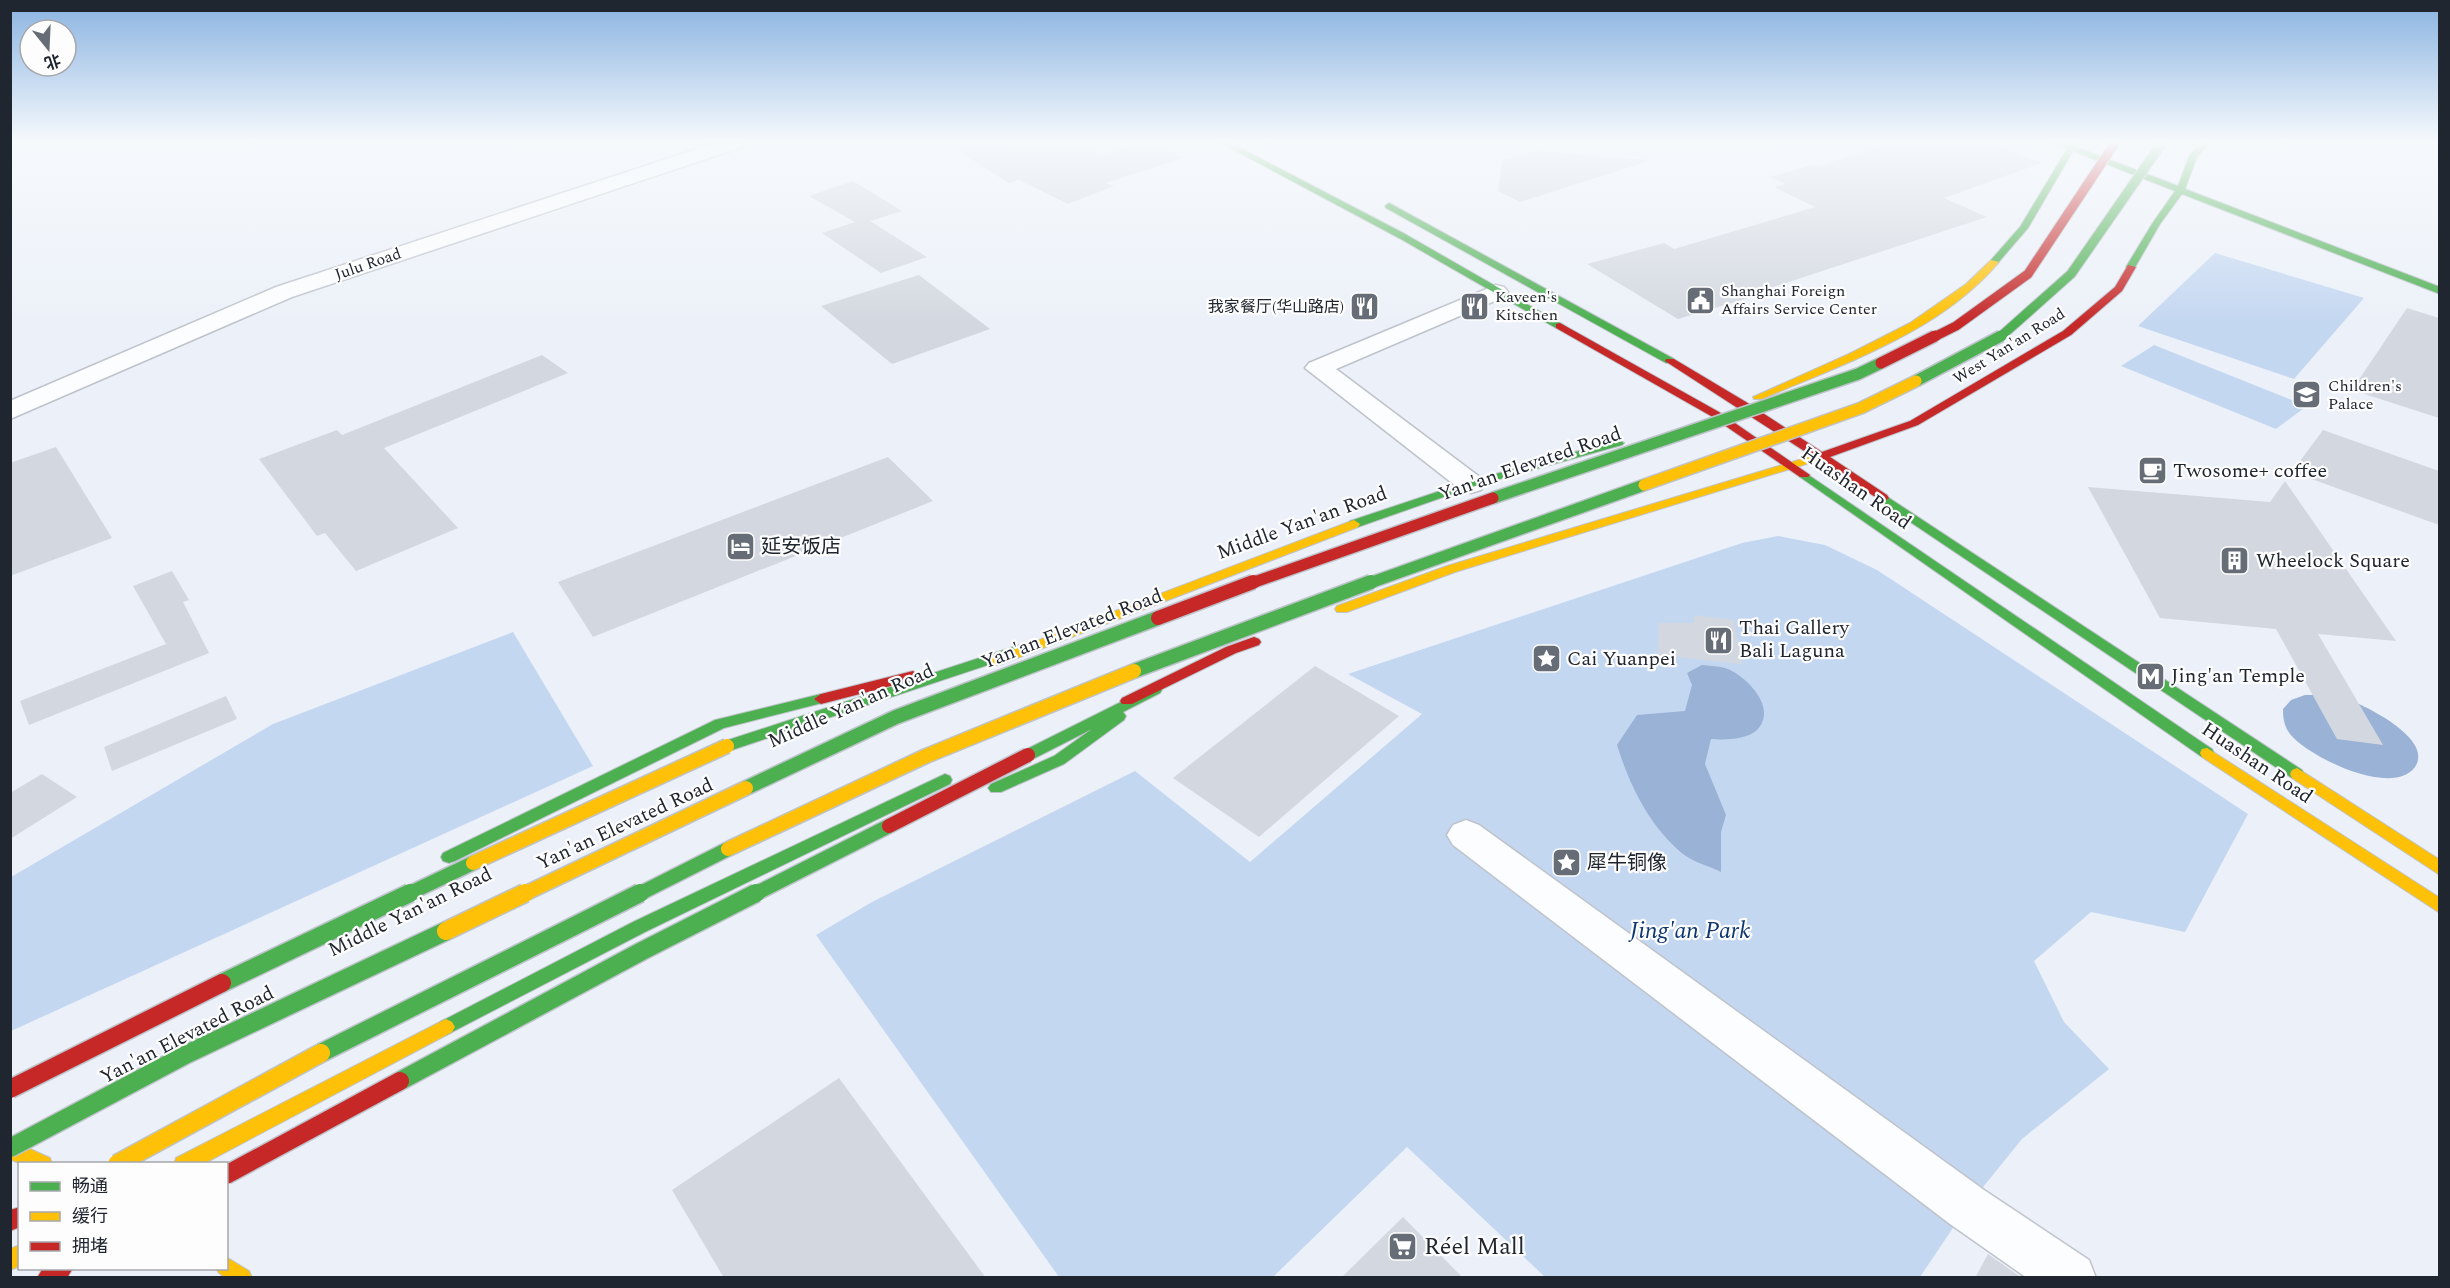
<svg xmlns="http://www.w3.org/2000/svg" width="2450" height="1288" viewBox="0 0 2450 1288" font-family="Spectral,'Noto Sans SC',serif">
  <style>
    .green { fill: #c4d7f1 }
    .water { fill: #9ab2d6 }
    .building { fill: #d3d8e0 }
    .lines { fill: none; stroke-linecap: round; stroke-linejoin: round }
    .street-casing { stroke: #bec3cb; stroke-width: 3 }
    .fast-casing { stroke: #bec3cb; stroke-width: 2 }
    .slow-casing { stroke: #bec3cb; stroke-width: 2 }
    .jam-casing { stroke: #bec3cb; stroke-width: 2 }
    .street { fill: #fcfdfe; fill-rule: evenodd }
    .fast { fill: #4caf50; fill-rule: evenodd }
    .slow { fill: #ffc107; fill-rule: evenodd }
    .jam { fill: #c62828; fill-rule: evenodd }
    .fast-bridge-far3-casing { stroke: #bec3cb; stroke-width: 11; stroke-linecap: butt }
    .fast-bridge-far2-casing { stroke: #bec3cb; stroke-width: 14; stroke-linecap: butt }
    .fast-bridge-far1-casing { stroke: #bec3cb; stroke-width: 17; stroke-linecap: butt }
    .fast-bridge-casing { stroke: #bec3cb; stroke-width: 21; stroke-linecap: butt }
    .slow-bridge-far2-casing { stroke: #bec3cb; stroke-width: 14; stroke-linecap: butt }
    .slow-bridge-far1-casing { stroke: #bec3cb; stroke-width: 17; stroke-linecap: butt }
    .slow-bridge-casing { stroke: #bec3cb; stroke-width: 21; stroke-linecap: butt }
    .jam-bridge-far3-casing { stroke: #bec3cb; stroke-width: 11; stroke-linecap: butt }
    .jam-bridge-far2-casing { stroke: #bec3cb; stroke-width: 14; stroke-linecap: butt }
    .jam-bridge-far1-casing { stroke: #bec3cb; stroke-width: 17; stroke-linecap: butt }
    .jam-bridge-casing { stroke: #bec3cb; stroke-width: 21; stroke-linecap: butt }
    .fast-bridge-far3 { stroke: #4caf50; stroke-width: 9 }
    .fast-bridge-far2 { stroke: #4caf50; stroke-width: 11 }
    .fast-bridge-far1 { stroke: #4caf50; stroke-width: 14 }
    .fast-bridge { stroke: #4caf50; stroke-width: 18 }
    .slow-bridge-far2 { stroke: #ffc107; stroke-width: 11 }
    .slow-bridge-far1 { stroke: #ffc107; stroke-width: 14 }
    .slow-bridge { stroke: #ffc107; stroke-width: 18 }
    .jam-bridge-far3 { stroke: #c62828; stroke-width: 9 }
    .jam-bridge-far2 { stroke: #c62828; stroke-width: 11 }
    .jam-bridge-far1 { stroke: #c62828; stroke-width: 14 }
    .jam-bridge { stroke: #c62828; stroke-width: 18 }
    .labels { text-anchor: middle; dominant-baseline: central; stroke-width: 4.5; stroke-linejoin: round; paint-order: stroke }
    .far-street-label { font-size: 16px; fill: #20262f; stroke: #fdfdfd }
    .far-poi-label { font-size: 16px; fill: #20262f; stroke: #fdfdfd; text-anchor: start }
    .street-label { font-size: 20px; fill: #20262f; stroke: #fdfdfd }
    .poi-label { font-size: 20px; fill: #20262f; stroke: #fdfdfd; text-anchor: start }
    .near-park-label { font-size: 24px; font-style: italic; fill: #0e3771; stroke: #fdfdfd }
    .near-poi-label { font-size: 24px; fill: #20262f; stroke: #fdfdfd; text-anchor: start }
  </style>
  <rect width="100%" height="100%" fill="#ecf1f9"/>
  <!-- green -->
  <g class="green">
    <polygon points="2215,253 2364,298 2294,379 2138,326"/>
    <polygon points="2154,345 2307,406 2276,429 2121,366"/>
    <polygon points="1778,536 1825,545 1877,570 2248,814 2185,932 2091,912 2034,961 2064,1022 2109,1069 2022,1139 1967,1207 1920,1277 1545,1277 1407,1147 1273,1277 1059,1277 816,935 872,902 1135,771 1250,862 1422,714 1348,674 1742,543"/>
    <polygon points="513,632 593,766 11,1031 11,877 273,724"/>
  </g>
  <!-- water -->
  <g class="water">
    <path d="M1702,665C1711,666 1723,666 1730,670C1750,680 1777,709 1757,730C1746,740 1724,740 1711,739L1705,764L1726,815L1721,832V872C1709,866 1693,862 1683,854C1649,826 1630,786 1617,745L1637,715L1685,711L1692,685L1687,673Z"/>
    <path d="M2305,695C2319,695 2333,695 2346,699C2365,705 2434,739 2415,767C2393,798 2308,757 2290,734C2284,726 2283,718 2283,709L2291,700Z"/>
  </g>
  <!-- building -->
  <g class="building">
    <polygon points="946,143 1095,143 1097,156 1142,143 1155,143 1184,158 1105,183 1114,186 1068,204 1019,180 1009,183"/>
    <polygon points="1892,143 1990,143 2042,163 1944,198 1987,217 1752,294 1755,296 1678,319 1587,264 1664,243 1674,249 1815,207 1774,187 1786,184 1770,177 1814,164 1819,166"/>
    <polygon points="1537,151 1649,160 1649,161 1520,202 1498,191 1502,160"/>
    <polygon points="853,181 902,211 870,221 927,257 881,273 822,233 855,222 809,196"/>
    <polygon points="919,275 990,329 892,364 821,306"/>
    <polygon points="2407,308 2439,318 2439,418 2352,390"/>
    <polygon points="542,355 568,373 384,448 458,528 356,571 325,533 317,536 259,459 337,430 342,435"/>
    <polygon points="2323,430 2439,471 2439,525 2292,472"/>
    <polygon points="56,447 112,538 10,576 10,463"/>
    <polygon points="888,457 933,501 593,637 558,582"/>
    <polygon points="2285,481 2396,641 2318,634 2383,745 2337,739 2276,629 2160,618 2088,487 2270,502"/>
    <polygon points="172,571 189,600 183,602 209,653 29,725 20,701 166,644 133,586"/>
    <polygon points="1694,615 1734,620 1742,664 1658,655 1659,623 1694,623"/>
    <polygon points="1315,666 1399,716 1259,837 1173,778"/>
    <polygon points="226,696 237,719 112,771 104,747"/>
    <polygon points="42,774 77,797 10,839 10,793"/>
    <polygon points="839,1078 986,1278 724,1278 672,1190"/>
    <polygon points="1403,1217 1463,1278 1341,1278"/>
    <polygon points="1988,1254 2022,1278 1975,1278"/>
  </g>
  <g class="lines">
    <defs>
      <g id="street">
        <polygon points="715,143 745,143 742,147 292,297 10,419 10,401 276,287"/>
        <polygon points="1496,285 1504,287 1508,292 1504,297 1336,369 1481,478 1485,484 1481,490 1471,493 1461,490 1305,368 1309,363"/>
        <polygon points="1466,820 1479,825 1984,1190 2089,1260 2096,1278 2027,1278 1950,1224 1453,845 1447,835 1453,825"/>
      </g>
      <g id="fast">
        <polygon points="1221,143 1231,143 1405,234 1565,326 1564,328 1556,328 1399,238"/>
        <polygon points="2055,143 2081,143 2077,147 2178,186 2189,156 2201,143 2209,143 2197,157 2185,189 2440,287 2440,294 2182,194 2160,224 2134,269 2128,269 2126,267 2152,224 2175,191 2073,151 2028,228 1997,264 1991,264 1991,260 2020,227 2067,149"/>
        <polygon points="1389,203 1674,359 1675,361 1674,363 1666,363 1386,208 1385,206"/>
        <polygon points="1618,440 1624,443 1622,445 1475,486 1358,527 1350,527 1348,524 1350,521 1467,482"/>
        <polygon points="1804,472 2212,749 2214,753 2212,757 2202,757 1800,477 1798,475 1800,473"/>
        <polygon points="1883,494 2302,770 2304,774 2302,778 2292,778 1879,501 1877,498"/>
        <polygon points="1022,644 1027,646 1029,649 1027,652 732,750 722,750 720,746 722,742"/>
        <polygon points="1155,685 1160,687 1162,690 1160,693 1123,712 1126,716 1124,720 1064,764 1001,792 991,792 988,788 991,784 1054,756 1092,729 1033,759 1023,759 1021,755 1023,751"/>
        <polygon points="821,694 826,696 828,699 826,702 724,728 455,861 449,863 443,861 441,857 443,853 715,720"/>
        <polygon points="945,774 950,776 952,780 950,784 645,932 452,1032 446,1035 440,1032 437,1027 440,1022 633,922"/>
      </g>
      <g id="slow">
        <path d="M1991,260L1999,262C1940,332 1843,364 1762,399H1754L1753,397L1849,354L1910,323L1966,284Z"/>
        <polygon points="1825,452 1831,455 1829,457 1455,572 1347,612 1337,612 1335,609 1337,606 1447,566"/>
        <polygon points="1354,520 1360,524 1358,527 999,665 989,665 987,662 989,659"/>
        <polygon points="2207,748 2440,898 2440,913 2202,757 2200,753 2202,749"/>
        <polygon points="2297,768 2440,860 2440,875 2292,778 2290,774 2292,770"/>
        <polygon points="446,1019 452,1022 455,1027 452,1032 203,1164 174,1164 176,1158"/>
        <polygon points="10,1140 50,1158 52,1164 21,1164 10,1159"/>
        <polygon points="20,1245 20,1266 10,1270 10,1249"/>
        <path d="M226,1257L249,1271L252,1278C239,1278 222,1282 216,1268H226Z"/>
      </g>
      <g id="jam">
        <polygon points="2128,265 2136,267 2122,291 2071,335 1918,425 1830,457 1887,495 1889,498 1883,502 1665,361 1666,359 1674,359 1746,402 1822,452 1910,421 2063,331 2115,287"/>
        <polygon points="1560,323 1719,412 1810,475 1808,477 1800,477 1711,416 1556,328 1556,324"/>
        <polygon points="1254,637 1259,639 1261,642 1259,645 1236,653 1132,704 1122,704 1120,701 1122,698 1226,647"/>
        <polygon points="913,671 920,676 918,679 821,704 814,699 821,694"/>
        <polygon points="20,1207 20,1227 10,1231 10,1210"/>
        <polygon points="43,1268 73,1268 67,1278 37,1278"/>
      </g>
    </defs>
    <!-- street casing -->
    <use href="#street" class="street-casing"/>
    <!-- fast casing -->
    <use href="#fast" class="fast-casing"/>
    <!-- slow casing -->
    <use href="#slow" class="slow-casing"/>
    <!-- jam casing -->
    <use href="#jam" class="jam-casing"/>
    <!-- street -->
    <use href="#street" class="street"/>
    <!-- fast -->
    <use href="#fast" class="fast"/>
    <!-- slow -->
    <use href="#slow" class="slow"/>
    <!-- jam -->
    <use href="#jam" class="jam"/>
    <defs>
      <polyline id="fast-bridge-far3" points="1999,338 2071,274 2162,143"/>
      <g id="fast-bridge-far2">
        <polyline points="1916,381 2001,336"/>
        <polyline points="1493,498 1858,374 1881,363"/>
        <polyline points="1367,584 1644,485"/>
      </g>
      <g id="fast-bridge-far1">
        <polyline points="1134,671 1371,582"/>
        <polyline points="746,788 896,717 1158,618"/>
        <polyline points="406,895 473,863"/>
        <polyline points="637,895 728,849"/>
        <polyline points="753,895 889,826"/>
      </g>
      <g id="fast-bridge">
        <polyline points="222,983 410,893"/>
        <polyline points="321,1053 640,893"/>
        <polyline points="400,1081 642,951 756,893"/>
        <polyline points="10,1148 187,1054 446,931"/>
      </g>
      <polyline id="slow-bridge-far2" points="1644,485 1861,408 1916,381"/>
      <g id="slow-bridge-far1">
        <polyline points="728,849 926,756 1134,671"/>
        <polyline points="473,863 727,746"/>
        <polyline points="522,895 746,788"/>
      </g>
      <g id="slow-bridge">
        <polyline points="446,931 525,893"/>
        <polyline points="117,1164 321,1053"/>
      </g>
      <polyline id="jam-bridge-far3" points="1932,338 1956,326 2028,274 2115,143"/>
      <g id="jam-bridge-far2">
        <polyline points="1881,363 1935,336"/>
        <polyline points="1249,584 1493,498"/>
      </g>
      <g id="jam-bridge-far1">
        <polyline points="1158,618 1253,582"/>
        <polyline points="889,826 1028,755"/>
      </g>
      <g id="jam-bridge">
        <polyline points="10,1089 222,983"/>
        <polyline points="226,1175 400,1081"/>
      </g>
    </defs>
    <!-- fast-bridge-far3 casing -->
    <use href="#fast-bridge-far3" class="fast-bridge-far3-casing"/>
    <!-- fast-bridge-far2 casing -->
    <use href="#fast-bridge-far2" class="fast-bridge-far2-casing"/>
    <!-- fast-bridge-far1 casing -->
    <use href="#fast-bridge-far1" class="fast-bridge-far1-casing"/>
    <!-- fast-bridge casing -->
    <use href="#fast-bridge" class="fast-bridge-casing"/>
    <!-- slow-bridge-far2 casing -->
    <use href="#slow-bridge-far2" class="slow-bridge-far2-casing"/>
    <!-- slow-bridge-far1 casing -->
    <use href="#slow-bridge-far1" class="slow-bridge-far1-casing"/>
    <!-- slow-bridge casing -->
    <use href="#slow-bridge" class="slow-bridge-casing"/>
    <!-- jam-bridge-far3 casing -->
    <use href="#jam-bridge-far3" class="jam-bridge-far3-casing"/>
    <!-- jam-bridge-far2 casing -->
    <use href="#jam-bridge-far2" class="jam-bridge-far2-casing"/>
    <!-- jam-bridge-far1 casing -->
    <use href="#jam-bridge-far1" class="jam-bridge-far1-casing"/>
    <!-- jam-bridge casing -->
    <use href="#jam-bridge" class="jam-bridge-casing"/>
    <!-- fast-bridge-far3 -->
    <use href="#fast-bridge-far3" class="fast-bridge-far3"/>
    <!-- fast-bridge-far2 -->
    <use href="#fast-bridge-far2" class="fast-bridge-far2"/>
    <!-- fast-bridge-far1 -->
    <use href="#fast-bridge-far1" class="fast-bridge-far1"/>
    <!-- fast-bridge -->
    <use href="#fast-bridge" class="fast-bridge"/>
    <!-- slow-bridge-far2 -->
    <use href="#slow-bridge-far2" class="slow-bridge-far2"/>
    <!-- slow-bridge-far1 -->
    <use href="#slow-bridge-far1" class="slow-bridge-far1"/>
    <!-- slow-bridge -->
    <use href="#slow-bridge" class="slow-bridge"/>
    <!-- jam-bridge-far3 -->
    <use href="#jam-bridge-far3" class="jam-bridge-far3"/>
    <!-- jam-bridge-far2 -->
    <use href="#jam-bridge-far2" class="jam-bridge-far2"/>
    <!-- jam-bridge-far1 -->
    <use href="#jam-bridge-far1" class="jam-bridge-far1"/>
    <!-- jam-bridge -->
    <use href="#jam-bridge" class="jam-bridge"/>
  </g>
  <!-- sky -->
  <linearGradient id="sky" x2="0" y2="1"><stop stop-color="#89b3e1"/><stop offset="0.44" stop-color="#f6f9fc"/><stop offset="1" stop-color="#f6f9fc" stop-opacity="0"/></linearGradient>
  <rect width="2450" height="323" fill="url(#sky)"/>
  <!-- icons -->
  <defs>
    <symbol id="civic-square" viewBox="-11 -11 22 22"><rect x="-9" y="-9" width="18" height="18" rx="4" fill="#676d76" stroke="#fdfdfd"/><path d="M-.6-6.5H3V-4.5H.6V-3L4-1V1h2V6H-6V1h2V-1L-.6-3ZM-1.2 2.5V6h2.4V2.5Z" fill="#fff"/></symbol>
    <symbol id="restaurant-square" viewBox="-11 -11 22 22"><rect x="-9" y="-9" width="18" height="18" rx="4" fill="#676d76" stroke="#fdfdfd"/><path d="M-5-6h1v4h1v-4h1v4h1v-4h1v5L-1.5 .5V6h-2V.5L-5-1ZM5-6V6H3V1.5H1.5Q1.5-4 5-6Z" fill="#fff"/></symbol>
    <symbol id="school-square" viewBox="-11 -11 22 22"><rect x="-9" y="-9" width="18" height="18" rx="4" fill="#676d76" stroke="#fdfdfd"/><path d="M0-5L7-2L0 1L-7-2ZM-4 1L0 2.5L4 1V4Q0 6-4 4Z" fill="#fff"/></symbol>
    <symbol id="cafe-square" viewBox="-11 -11 22 22"><rect x="-9" y="-9" width="18" height="18" rx="4" fill="#676d76" stroke="#fdfdfd"/><path d="M-5.5-4.5H6V0H3Q3 3.5 0 3.5H-2.5Q-5.5 3.5-5.5 0ZM3-3.2v2h1.7v-2ZM-6 4.5H4V6H-6Z" fill="#fff"/></symbol>
    <symbol id="hotel-square" viewBox="-11 -11 22 22"><rect x="-9" y="-9" width="18" height="18" rx="4" fill="#676d76" stroke="#fdfdfd"/><path d="M-6-4.5h1.5V1H6V5H4.5V3h-9V5H-6ZM-4 0a1.8 1.8 0 1 1 3.6 0ZM.5 0V-2.5h3Q6-2.5 6 0Z" fill="#fff"/></symbol>
    <symbol id="building-square" viewBox="-11 -11 22 22"><rect x="-9" y="-9" width="18" height="18" rx="4" fill="#676d76" stroke="#fdfdfd"/><path d="M-4-6H4V6H1V3H-1V6H-4ZM-2.5-4.3h1.7v1.8h-1.7ZM.8-4.3h1.7v1.8H.8ZM-2.5-1h1.7V.8h-1.7ZM.8-1h1.7V.8H.8Z" fill="#fff"/></symbol>
    <symbol id="sight-square" viewBox="-11 -11 22 22"><rect x="-9" y="-9" width="18" height="18" rx="4" fill="#676d76" stroke="#fdfdfd"/><path d="M0-6L1.8-2.2L6-1.7L2.9 1.2L3.7 5.4L0 3.3L-3.7 5.4L-2.9 1.2L-6-1.7L-1.8-2.2Z" fill="#fff"/></symbol>
    <symbol id="metro-square" viewBox="-11 -11 22 22"><rect x="-9" y="-9" width="18" height="18" rx="4" fill="#676d76" stroke="#fdfdfd"/><path d="M-5.5 5V-5H-3L0 0L3-5H5.5V5H3V-.5L0 4L-3-.5V5Z" fill="#fff"/></symbol>
    <symbol id="supermarket-square" viewBox="-11 -11 22 22"><rect x="-9" y="-9" width="18" height="18" rx="4" fill="#676d76" stroke="#fdfdfd"/><path d="M-6-5.5h2.5l.6 2H6L4.5 2H-2.5L-4.4-4H-6ZM-1.5 3.2a1.3 1.3 0 1 0 .1 0ZM3 3.2a1.3 1.3 0 1 0 .1 0Z" fill="#fff"/></symbol>
  </defs>
  <g fill-rule="evenodd">
    <use href="#civic-square" x="1684" y="284" width="33" height="33"/>
    <use href="#restaurant-square" x="1458" y="290" width="33" height="33"/>
    <use href="#restaurant-square" x="1348" y="290" width="33" height="33"/>
    <use href="#school-square" x="2290" y="378" width="33" height="33"/>
    <use href="#cafe-square" x="2136" y="454" width="33" height="33"/>
    <use href="#hotel-square" x="724" y="530" width="33" height="33"/>
    <use href="#building-square" x="2218" y="544" width="33" height="33"/>
    <use href="#restaurant-square" x="1702" y="624" width="33" height="33"/>
    <use href="#sight-square" x="1530" y="642" width="33" height="33"/>
    <use href="#metro-square" x="2134" y="660" width="33" height="33"/>
    <use href="#sight-square" x="1550" y="846" width="33" height="33"/>
    <use href="#supermarket-square" x="1386" y="1230" width="33" height="33"/>
  </g>
  <g class="labels">
    <!-- far-street labels -->
    <g class="far-street-label">
      <text transform="translate(368 264) rotate(-19)">Julu Road</text>
      <text transform="translate(2009 346) rotate(-32)">West Yan'an Road</text>
    </g>
    <!-- far-poi labels -->
    <g class="far-poi-label">
      <text x="1721" y="291">Shanghai Foreign<tspan x="1721" dy="18">Affairs Service Center</tspan></text>
      <text x="1495" y="297">Kaveen's<tspan x="1495" dy="18">Kitschen</tspan></text>
      <text x="1344" y="307" text-anchor="end">我家餐厅(华山路店)</text>
      <text x="2328" y="386">Children's<tspan x="2328" dy="18">Palace</tspan></text>
    </g>
    <!-- street labels -->
    <g class="street-label">
      <text transform="translate(1530 464) rotate(-19)">Yan'an Elevated Road</text>
      <text transform="translate(1856 488) rotate(35)">Huashan Road</text>
      <text transform="translate(1302 523) rotate(-20)">Middle Yan'an Road</text>
      <text transform="translate(1072 629) rotate(-21)">Yan'an Elevated Road</text>
      <text transform="translate(851 706) rotate(-24)">Middle Yan'an Road</text>
      <text transform="translate(2257 763) rotate(34)">Huashan Road</text>
      <text transform="translate(625 824) rotate(-25)">Yan'an Elevated Road</text>
      <text transform="translate(410 912) rotate(-26)">Middle Yan'an Road</text>
      <text transform="translate(187 1035) rotate(-27)">Yan'an Elevated Road</text>
    </g>
    <!-- poi labels -->
    <g class="poi-label">
      <text x="2173" y="471">Twosome+ coffee</text>
      <text x="761" y="547">延安饭店</text>
      <text x="2256" y="561">Wheelock Square</text>
      <text x="1739" y="628">Thai Gallery<tspan x="1739" dy="23">Bali Laguna</tspan></text>
      <text x="1567" y="659">Cai Yuanpei</text>
      <text x="2171" y="676">Jing'an Temple</text>
      <text x="1587" y="863">犀牛铜像</text>
    </g>
    <!-- near-park labels -->
    <g class="near-park-label">
      <text x="1690" y="931">Jing'an Park</text>
    </g>
    <!-- near-poi labels -->
    <g class="near-poi-label">
      <text x="1424" y="1247">Réel Mall</text>
    </g>
  </g>
  <!-- border -->
  <rect width="2450" height="1288" fill="none" stroke="#20262f" stroke-width="24"/>
  <!-- legend -->
  <rect x="18" y="1162" width="210" height="108" fill="#fdfdfd" stroke="#a5a7ab" stroke-width="1.5"/>
  <rect x="30" y="1182" width="30" height="9" fill="#4caf50" stroke="#a5a7ab" stroke-width="1.5"/>
  <text x="72" y="1192" font-size="18" fill="#20262f">畅通</text>
  <rect x="30" y="1212" width="30" height="9" fill="#ffc107" stroke="#a5a7ab" stroke-width="1.5"/>
  <text x="72" y="1222" font-size="18" fill="#20262f">缓行</text>
  <rect x="30" y="1242" width="30" height="9" fill="#c62828" stroke="#a5a7ab" stroke-width="1.5"/>
  <text x="72" y="1252" font-size="18" fill="#20262f">拥堵</text>
  <!-- north arrow -->
  <g transform="translate(48 48) rotate(162)"><circle r="28" fill="#fdfdfd" stroke="#a5a7ab" stroke-width="1.5"/>
  <path d="M0-4.5L10 22L0 15L-10 22Z" fill="#676d76"/>
  <text y="-9" font-size="16" font-weight="bold" text-anchor="middle" fill="#20262f">北</text>
  </g>
</svg>
